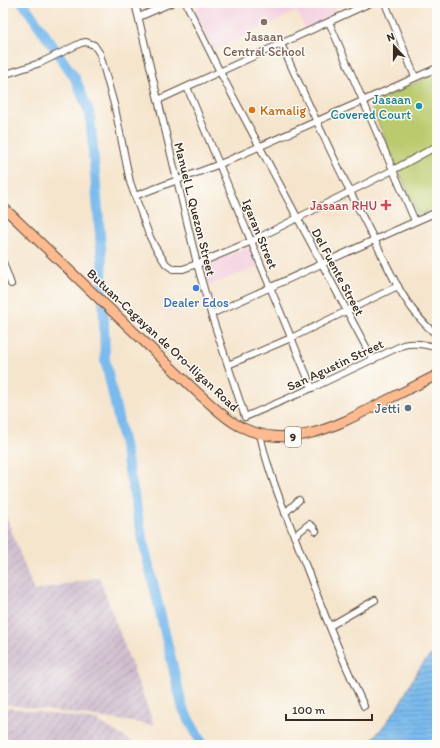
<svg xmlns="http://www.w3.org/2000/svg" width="440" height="748" viewBox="0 0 440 748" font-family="Itim,sans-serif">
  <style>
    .built { fill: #f3cfdf }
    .industrial { fill: url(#industrial-furrows) }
    .park { fill: #baca6c; stroke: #7a7a45 }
    .water { fill: url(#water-rules); stroke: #5a7286 }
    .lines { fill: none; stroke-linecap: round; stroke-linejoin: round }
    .river { stroke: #79bbee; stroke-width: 10 }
    .minor-casing { stroke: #574638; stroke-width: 8 }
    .highway-casing { stroke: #574638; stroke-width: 11 }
    .minor { stroke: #fff; stroke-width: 6 }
    .highway { stroke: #fcba8e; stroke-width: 9 }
    .education-dot { fill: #8d6e63; stroke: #fdfcf7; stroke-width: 1.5 }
    .culture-dot { fill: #0f9aa8; stroke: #fdfcf7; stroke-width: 1.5 }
    .food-dot { fill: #e8710a; stroke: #fdfcf7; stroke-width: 1.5 }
    .health-dot { fill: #e0444e; stroke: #fdfcf7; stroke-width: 1.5 }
    .shop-dot { fill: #3f7fe0; stroke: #fdfcf7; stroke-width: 1.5 }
    .service-dot { fill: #5c6f8a; stroke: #fdfcf7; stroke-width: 1.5 }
    .labels { text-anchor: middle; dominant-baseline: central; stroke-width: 3; stroke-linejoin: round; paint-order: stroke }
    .shield { fill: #fdfcf7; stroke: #75695f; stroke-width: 1 }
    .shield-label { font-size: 12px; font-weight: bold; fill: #3b2a1e }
    .education-label { font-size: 13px; fill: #785e54; stroke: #fdfcf7 }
    .culture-label { font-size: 13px; fill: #0d838f; stroke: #fdfcf7; text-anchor: end }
    .food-label { font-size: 13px; fill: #c56008; stroke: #fdfcf7; text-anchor: start }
    .health-label { font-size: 13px; fill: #be3a42; stroke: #fdfcf7; text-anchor: end }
    .street-label { font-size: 13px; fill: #3b2a1e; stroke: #fdfcf7 }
    .shop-label { font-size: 13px; fill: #366cbe; stroke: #fdfcf7 }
    .service-label { font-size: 13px; fill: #4e5e75; stroke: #fdfcf7; text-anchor: end }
  </style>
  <defs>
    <pattern id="industrial-furrows" width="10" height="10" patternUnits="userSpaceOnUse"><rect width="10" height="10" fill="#cfbdce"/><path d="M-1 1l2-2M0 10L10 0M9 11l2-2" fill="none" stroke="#a99aa7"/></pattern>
    <pattern id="water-rules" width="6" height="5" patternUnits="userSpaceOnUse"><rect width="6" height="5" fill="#79bbee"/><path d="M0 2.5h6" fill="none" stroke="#6498c0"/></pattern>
  </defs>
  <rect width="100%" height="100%" fill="#fdfcf7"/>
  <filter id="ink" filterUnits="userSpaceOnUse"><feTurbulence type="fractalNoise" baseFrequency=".025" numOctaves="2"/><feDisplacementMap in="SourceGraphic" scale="8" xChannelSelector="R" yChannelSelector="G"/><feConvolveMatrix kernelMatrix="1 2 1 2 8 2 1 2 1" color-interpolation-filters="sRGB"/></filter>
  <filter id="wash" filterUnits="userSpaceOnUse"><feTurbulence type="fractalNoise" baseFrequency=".012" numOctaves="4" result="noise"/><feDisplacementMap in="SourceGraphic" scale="16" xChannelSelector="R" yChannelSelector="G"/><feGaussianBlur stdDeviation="0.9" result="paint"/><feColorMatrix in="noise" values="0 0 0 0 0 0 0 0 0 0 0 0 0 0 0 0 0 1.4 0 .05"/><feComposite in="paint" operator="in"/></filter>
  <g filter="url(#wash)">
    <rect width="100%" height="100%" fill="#f5e5cd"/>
    <!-- built -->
    <g class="built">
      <polygon points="199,3 334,3 339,15 305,29 297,11 213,51 197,17"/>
      <polygon points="251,246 259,266 206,287 200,267"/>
    </g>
    <!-- industrial -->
    <g class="industrial">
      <polygon points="3,508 34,591 99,577 154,725 3,704"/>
      <polygon points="3,707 96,720 138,745 3,745"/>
    </g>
    <!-- park -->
    <polygon class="park" points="437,73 437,207 418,215 370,104"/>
    <!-- water -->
    <path class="water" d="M437,651V745H366C378,735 395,712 403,698C412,681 420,662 437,651Z"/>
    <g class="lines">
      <!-- river -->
      <polyline class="river" points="23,3 75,78 90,114 102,259 105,359 123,440 143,541 183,709 203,745"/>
    </g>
  </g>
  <g filter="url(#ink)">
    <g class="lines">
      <defs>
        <g id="minor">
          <polyline points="135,3 197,264 211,314 245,417"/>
          <polyline points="186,3 220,72 373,360"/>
          <polyline points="385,3 415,77"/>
          <polyline points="139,17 171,3"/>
          <polyline points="329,22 415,221"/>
          <path d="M281,44C311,109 340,174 373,237C390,271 406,311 437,335"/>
          <polyline points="3,75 40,63 81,43 86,42 94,45 100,54 115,108 130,182 135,196 149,235 155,247 166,264 173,269 183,269 197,264 252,241 393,170 437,146"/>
          <polyline points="187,87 312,388"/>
          <polyline points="158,100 370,3"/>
          <polyline points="135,196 220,164 437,68"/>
          <polyline points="3,262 11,284"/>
          <path d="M211,314C286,281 361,245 437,212"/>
          <polyline points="228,365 291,338 398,286"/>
          <path d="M245,417L312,388L403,345C415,342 425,344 437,348"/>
          <path d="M260,434C268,472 283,507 297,543C318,598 339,653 364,706"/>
          <polyline points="285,513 299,500"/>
          <polyline points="294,536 309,524 313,527 316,531"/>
          <polyline points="330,626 375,600"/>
        </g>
        <path id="highway" d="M3,207L199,394C212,405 224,418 239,426C288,451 333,428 377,405C397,395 417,385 437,375"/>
      </defs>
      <!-- minor casing -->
      <use href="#minor" class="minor-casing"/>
      <!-- highway casing -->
      <use href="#highway" class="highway-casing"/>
      <!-- minor -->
      <use href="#minor" class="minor"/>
      <!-- highway -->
      <use href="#highway" class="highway"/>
    </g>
  </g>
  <!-- markers -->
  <circle class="education-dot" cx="264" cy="22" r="4"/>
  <circle class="culture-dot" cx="419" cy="106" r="4"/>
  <circle class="food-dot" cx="252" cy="110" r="4"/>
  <path class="health-dot" d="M384 199h4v4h4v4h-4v4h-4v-4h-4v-4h4z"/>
  <circle class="shop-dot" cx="196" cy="288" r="4"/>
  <circle class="service-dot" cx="408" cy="408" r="4"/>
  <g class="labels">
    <!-- shield labels -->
    <rect class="shield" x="285" y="427" width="16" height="20" rx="3"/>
    <g class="shield-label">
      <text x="293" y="437">9</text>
    </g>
    <!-- education labels -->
    <g class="education-label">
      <text x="264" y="36">Jasaan<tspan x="264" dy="15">Central School</tspan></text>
    </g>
    <!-- culture labels -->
    <g class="culture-label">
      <text x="411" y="99">Jasaan<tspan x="411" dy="15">Covered Court</tspan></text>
    </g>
    <!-- food labels -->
    <g class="food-label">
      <text x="260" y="110">Kamalig</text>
    </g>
    <!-- health labels -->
    <g class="health-label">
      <text x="377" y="205">Jasaan RHU</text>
    </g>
    <!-- street labels -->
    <g class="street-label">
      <text transform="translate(195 209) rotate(76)">Manuel L. Quezon Street</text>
      <text transform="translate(260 234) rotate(68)">Igaran Street</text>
      <text transform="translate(338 272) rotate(62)">Del Fuente Street</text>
      <text transform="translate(163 340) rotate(43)">Butuan-Cagayan de Oro-Iligan Road</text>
      <text transform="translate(335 365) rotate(-25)">San Agustin Street</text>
    </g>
    <!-- shop labels -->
    <g class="shop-label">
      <text x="196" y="302">Dealer Edos</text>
    </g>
    <!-- service labels -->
    <g class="service-label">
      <text x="400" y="408">Jetti</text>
    </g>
  </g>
  <!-- margin -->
  <rect width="440" height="748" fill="none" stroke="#fdfcf7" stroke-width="16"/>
  <!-- north arrow -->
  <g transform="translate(394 46) rotate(339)" stroke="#fdfcf7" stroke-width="3" paint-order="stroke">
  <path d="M0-3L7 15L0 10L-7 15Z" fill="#3b2a1e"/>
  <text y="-6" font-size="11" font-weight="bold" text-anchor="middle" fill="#3b2a1e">N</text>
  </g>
  <!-- scale -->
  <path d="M286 714v6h86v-6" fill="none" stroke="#3b2a1e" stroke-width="2"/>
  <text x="292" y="714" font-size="12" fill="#3b2a1e" stroke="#fdfcf7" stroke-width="3" paint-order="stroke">100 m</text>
</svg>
